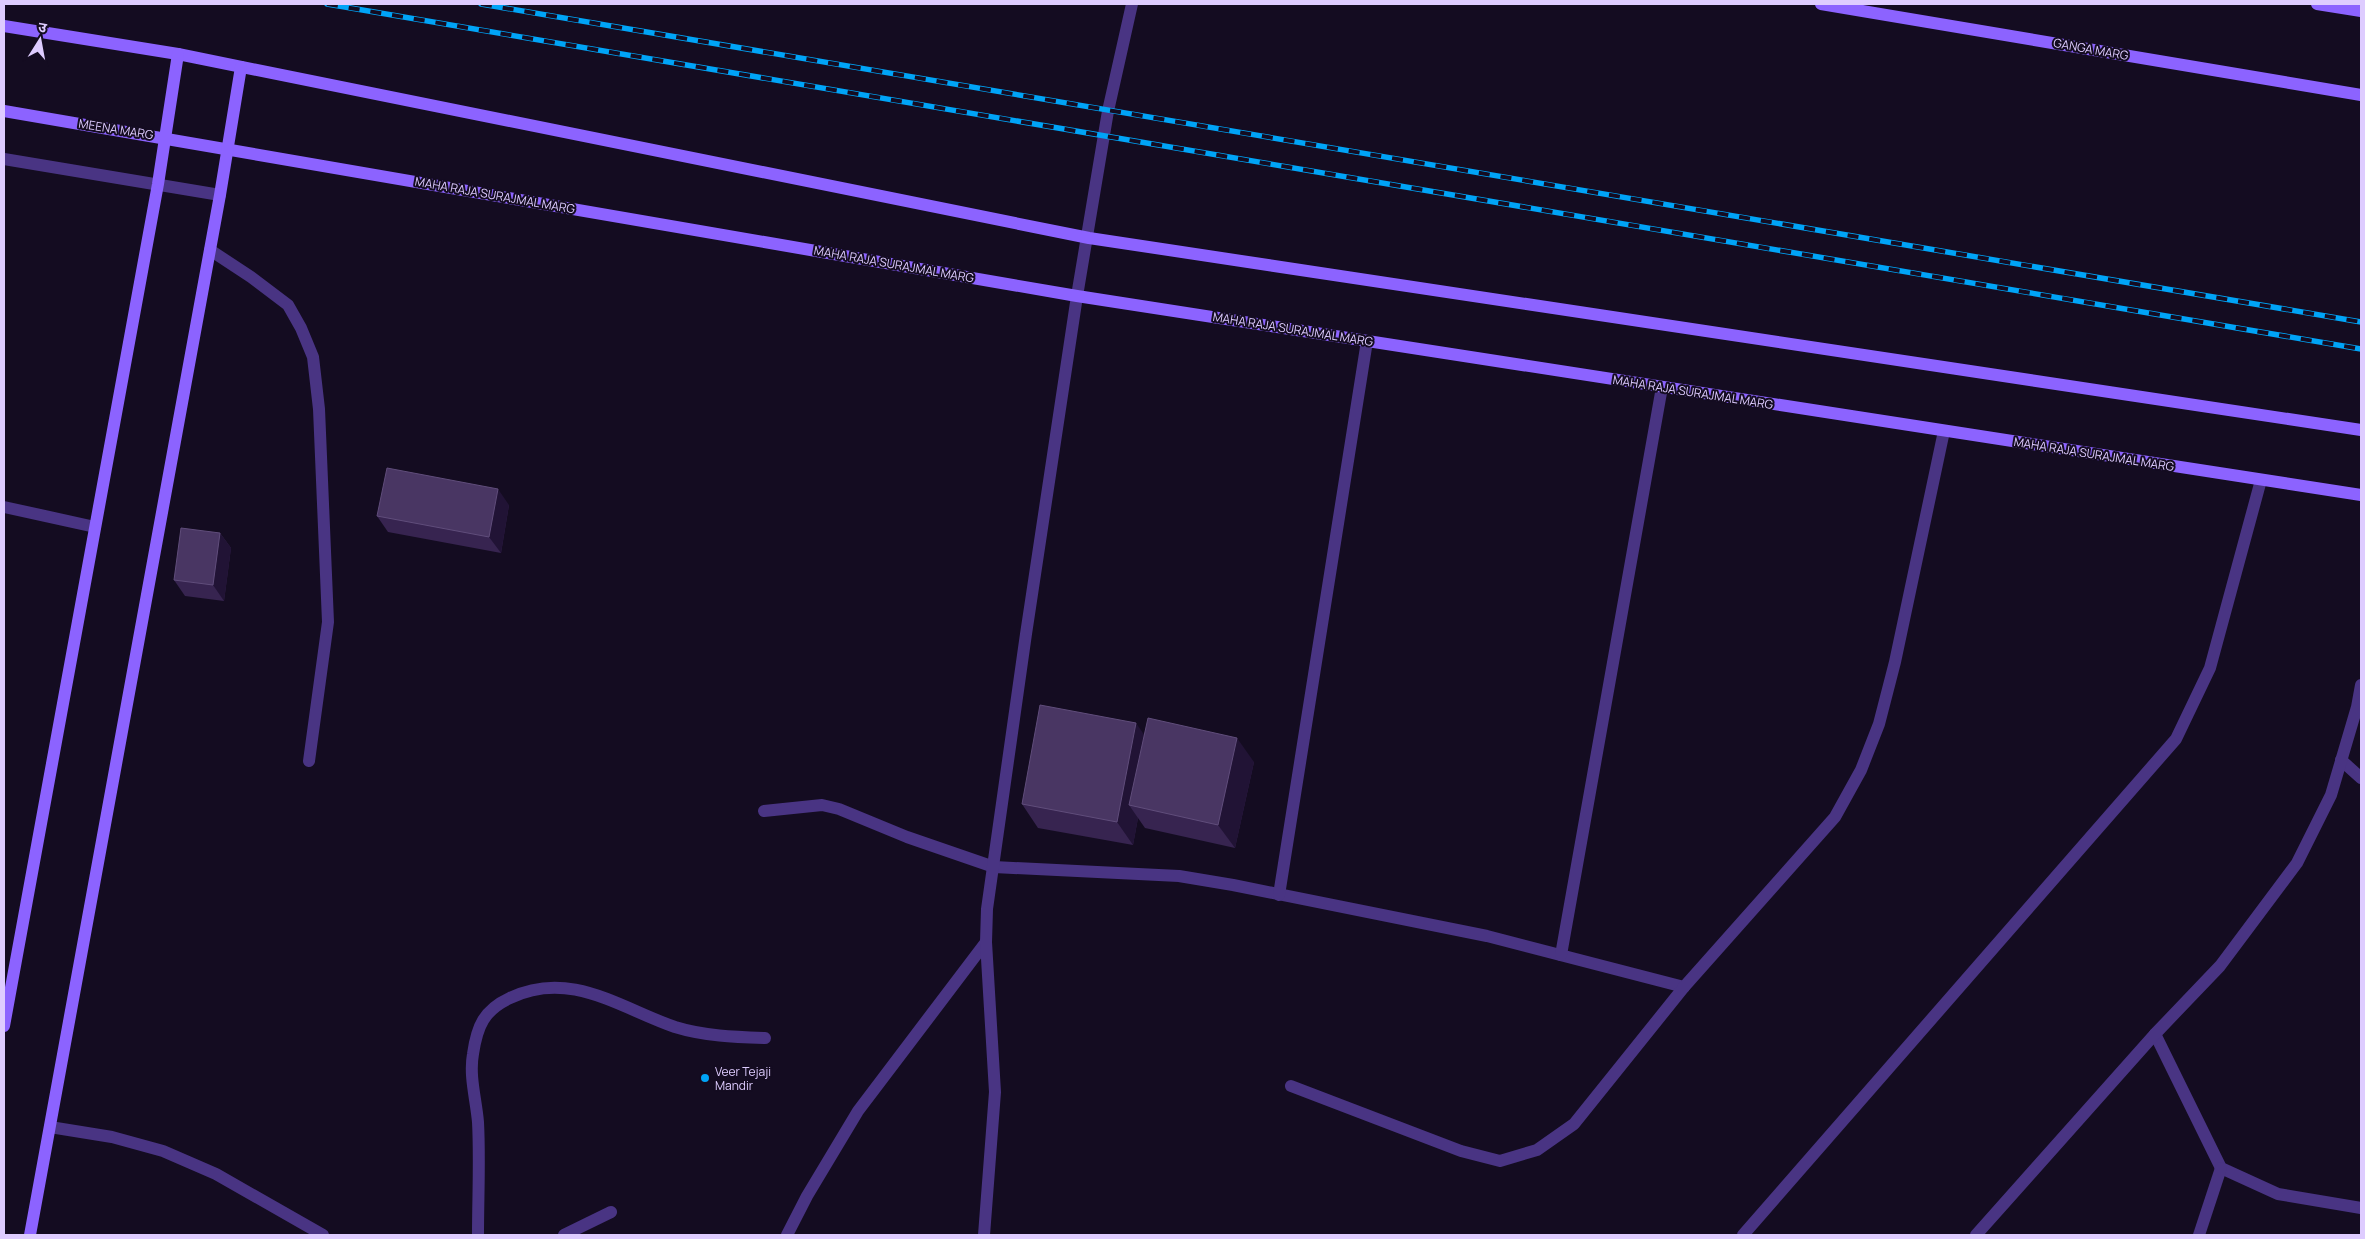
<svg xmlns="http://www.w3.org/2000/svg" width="2365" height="1239" viewBox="0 0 2365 1239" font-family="Manrope,'Noto Sans Devanagari',sans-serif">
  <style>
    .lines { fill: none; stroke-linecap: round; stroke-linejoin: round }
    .lane { stroke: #493483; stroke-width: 12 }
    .street { stroke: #493483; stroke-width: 12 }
    .secondary { stroke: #8c63ff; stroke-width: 12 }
    .rail-casing { stroke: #00a4f7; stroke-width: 5.5 }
    .rail { stroke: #140c21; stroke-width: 4; stroke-dasharray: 11; stroke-linecap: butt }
    .wall { fill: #372450 }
    .shaded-wall { fill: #211335 }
    .building { fill: #493663; stroke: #604d7b }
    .poi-dot { fill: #00a4f7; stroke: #140c21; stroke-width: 2 }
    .labels { text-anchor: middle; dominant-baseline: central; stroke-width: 4; stroke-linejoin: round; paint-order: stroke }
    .street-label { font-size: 12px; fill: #deccff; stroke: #140c21 }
    .poi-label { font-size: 12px; fill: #deccff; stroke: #140c21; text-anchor: start }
  </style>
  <rect width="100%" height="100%" fill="#140c21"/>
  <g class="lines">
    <!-- lane -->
    <g class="lane">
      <polyline points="210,250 251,277 288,305 301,328 313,357 319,409 328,622 309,761"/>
      <polyline points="4,507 95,527"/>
    </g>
    <!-- street -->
    <g class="street">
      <polyline points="4,159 220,195"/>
      <polyline points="2341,760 2361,778"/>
      <polyline points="764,811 822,805 839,809 907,837 994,867 1179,876 1233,885 1487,936 1684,987"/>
      <polyline points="1279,895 1367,341"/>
      <polyline points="1561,955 1662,387"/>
      <polyline points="2155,1034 2221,1168 2278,1194 2361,1208"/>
      <polyline points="1291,1086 1461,1151 1500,1161 1537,1150 1574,1124 1684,987 1835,817 1861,770 1879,724 1895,662 1944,431"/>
      <polyline points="50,1127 112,1137 163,1151 216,1174 323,1235"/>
      <path d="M478,1235C478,1198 480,1159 478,1122C476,1099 469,1076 473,1054C477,1026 484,1010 510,998C570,969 620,1008 675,1027C704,1036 735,1037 765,1038"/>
      <polyline points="564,1235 611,1212"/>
      <polyline points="787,1235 807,1196 858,1111 986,942"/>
      <polyline points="984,1235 995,1092 986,942 987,909 1026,634 1077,296 1108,111 1132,4"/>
      <polyline points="1743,1235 2176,739 2210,668 2261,480"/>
      <polyline points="1976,1235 2155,1034 2220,966 2297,863 2331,795 2357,707 2361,685"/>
      <polyline points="2199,1235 2221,1168"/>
    </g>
    <!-- secondary -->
    <g class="secondary">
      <polyline points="1821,4 2361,95"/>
      <polyline points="2317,4 2361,11"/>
      <polyline points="4,26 178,54 1089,238 2361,430"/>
      <polyline points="4,111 1077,296 2361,495"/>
      <polyline points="4,1026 158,184 178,54"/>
      <polyline points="30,1235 220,195 241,67"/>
    </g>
    <defs>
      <g id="rail">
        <polyline points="327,4 2361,349"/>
        <polyline points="481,4 2361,322"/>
      </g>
    </defs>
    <!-- rail casing -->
    <use href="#rail" class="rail-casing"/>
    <!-- rail -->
    <use href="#rail" class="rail"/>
  </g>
  <!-- wall -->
  <g class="wall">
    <polygon points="509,505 501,553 388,532 377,516"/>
    <polygon points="220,533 231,548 224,601 185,596 174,580"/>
    <polygon points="1144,735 1254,762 1235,848 1145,828 1138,818 1133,845 1038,828 1022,804"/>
  </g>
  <!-- shaded-wall -->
  <g class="shaded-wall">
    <polygon points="498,489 509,505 501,553 489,537"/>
    <polygon points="220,533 231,548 224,601 213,585"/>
    <polygon points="1136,723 1152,746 1129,805 1138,818 1133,845 1117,822"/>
    <polygon points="1237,738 1254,762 1235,848 1218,825"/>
  </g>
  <!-- building -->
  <g class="building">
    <polygon points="387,468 498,489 489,537 377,516"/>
    <polygon points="181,528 220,533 213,585 174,580"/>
    <polygon points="1040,705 1136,723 1117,822 1022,804"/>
    <polygon points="1148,718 1237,738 1218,825 1129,805"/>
  </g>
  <!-- markers -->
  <circle class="poi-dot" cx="705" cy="1078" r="5"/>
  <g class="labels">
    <!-- street labels -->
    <g class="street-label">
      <text transform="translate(2091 49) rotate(10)">GANGA MARG</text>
      <text transform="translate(116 129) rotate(9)">MEENA MARG</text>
      <text transform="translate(495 195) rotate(10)">MAHA RAJA SURAJMAL MARG</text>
      <text transform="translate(894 264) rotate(10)">MAHA RAJA SURAJMAL MARG</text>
      <text transform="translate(1293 329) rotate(9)">MAHA RAJA SURAJMAL MARG</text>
      <text transform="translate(1693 392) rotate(9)">MAHA RAJA SURAJMAL MARG</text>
      <text transform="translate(2094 454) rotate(9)">MAHA RAJA SURAJMAL MARG</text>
    </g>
    <!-- poi labels -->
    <g class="poi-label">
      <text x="715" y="1071">Veer Tejaji<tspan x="715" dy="14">Mandir</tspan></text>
    </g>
  </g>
  <!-- border -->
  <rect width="2365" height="1239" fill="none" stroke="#deccff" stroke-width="10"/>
  <!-- north arrow -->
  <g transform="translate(40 40) rotate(11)" stroke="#140c21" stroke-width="4" paint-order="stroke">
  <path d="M0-4L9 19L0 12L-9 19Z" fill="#deccff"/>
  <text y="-8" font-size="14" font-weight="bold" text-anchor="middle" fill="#deccff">उ</text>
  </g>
</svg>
